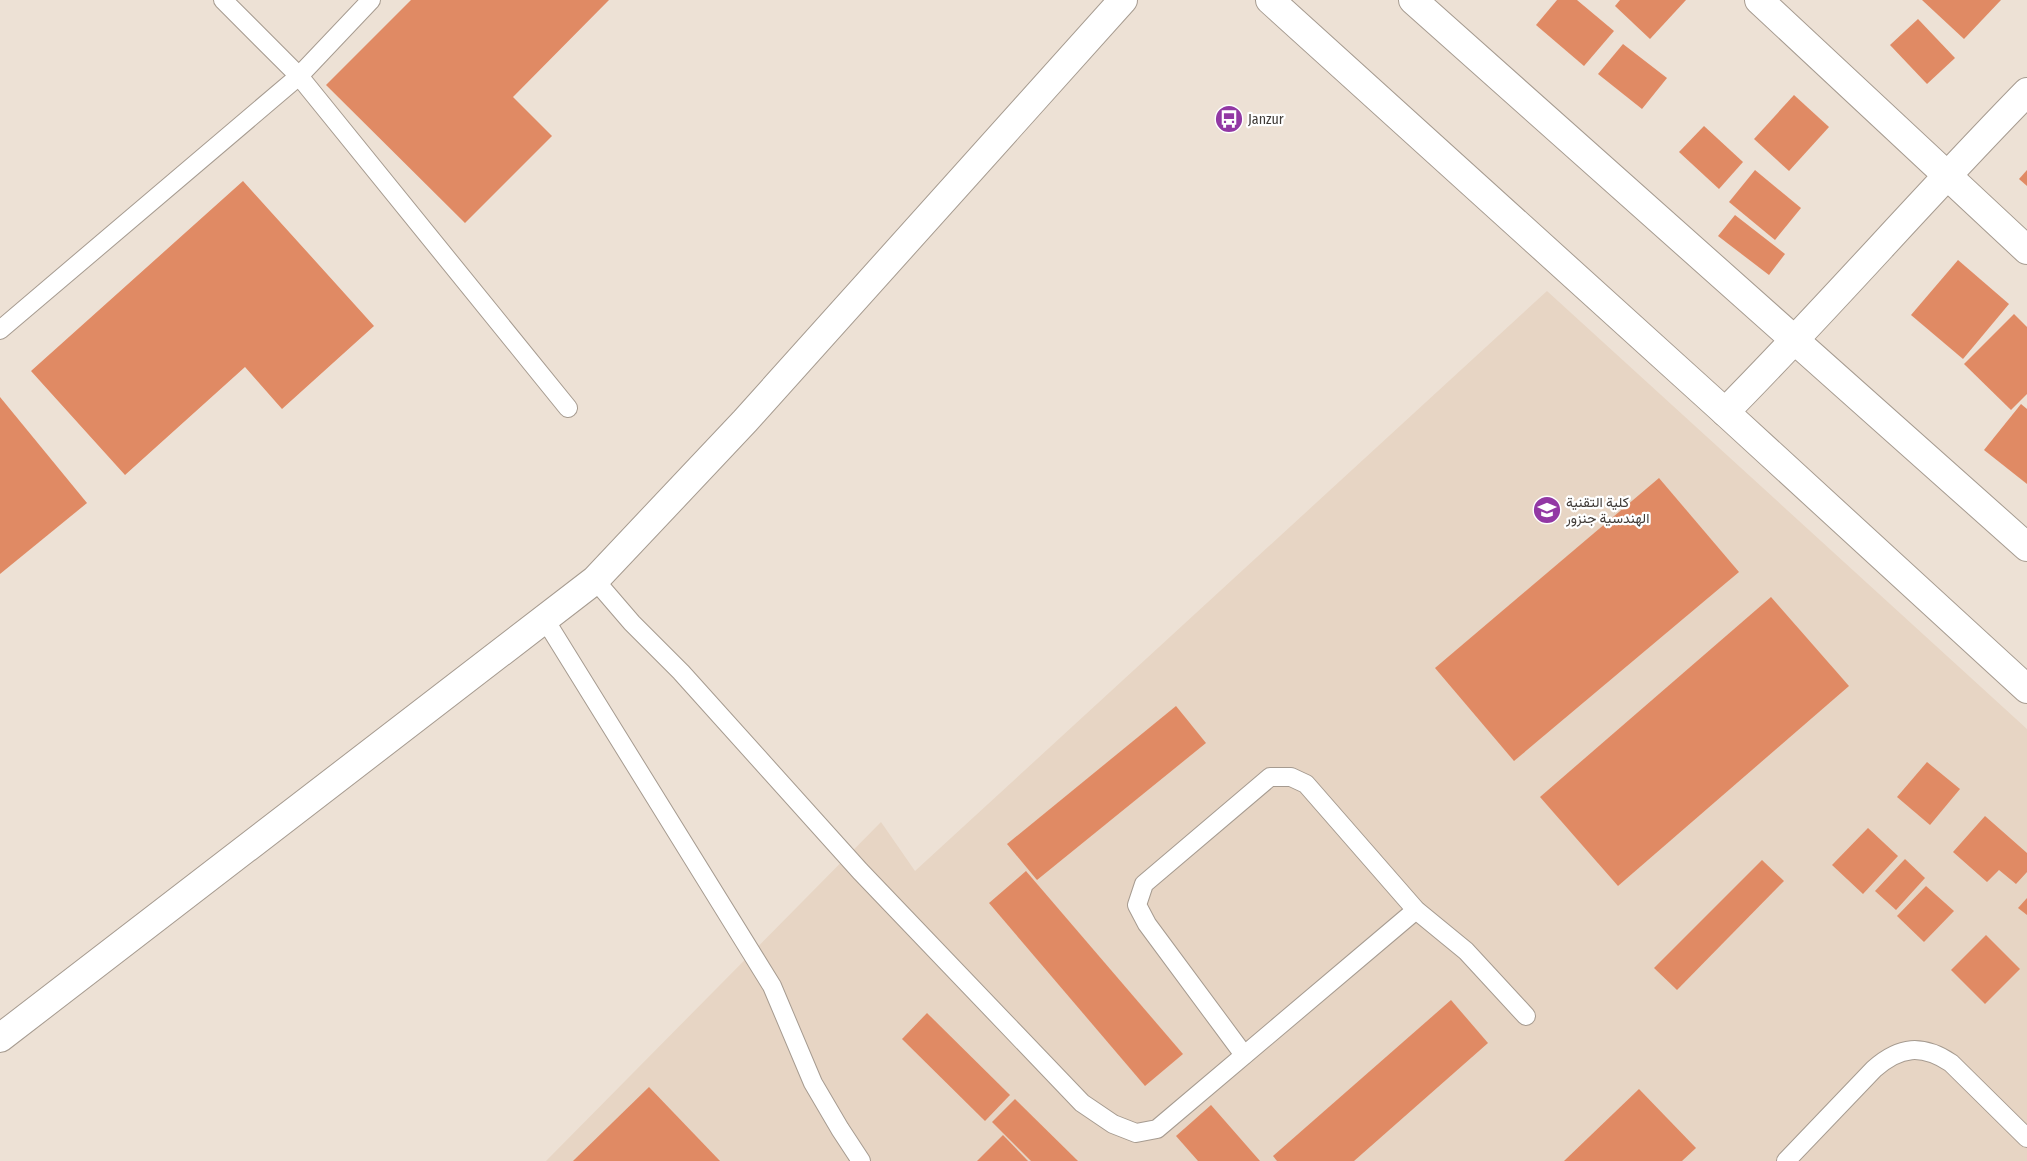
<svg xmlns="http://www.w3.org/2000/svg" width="2027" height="1161" viewBox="0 0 2027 1161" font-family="'Fira Sans Condensed',Vazirmatn,sans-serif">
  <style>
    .built { fill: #e7d5c4 }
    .building { fill: #e08a64 }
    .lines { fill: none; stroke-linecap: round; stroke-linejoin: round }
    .lane-casing { stroke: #a69b90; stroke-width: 20 }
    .street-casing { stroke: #a69b90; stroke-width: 30 }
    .secondary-casing { stroke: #a69b90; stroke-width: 30 }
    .lane { stroke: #fff; stroke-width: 18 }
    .street { stroke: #fff; stroke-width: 28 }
    .secondary { stroke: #fff; stroke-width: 28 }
    .labels { text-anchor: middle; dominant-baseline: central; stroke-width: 4.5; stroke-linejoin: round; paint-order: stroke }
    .poi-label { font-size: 14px; fill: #3f3a36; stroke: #fff; text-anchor: start }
  </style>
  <rect width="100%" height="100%" fill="#ede1d5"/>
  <!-- built -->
  <polygon class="built" points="1547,291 2027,729 2027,1161 546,1161 881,822 915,871"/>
  <!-- building -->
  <g class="building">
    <polygon points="411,0 609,0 513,97 552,136 465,223 326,85"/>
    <polygon points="1557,0 1577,0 1614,31 1584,66 1536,25"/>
    <polygon points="1620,0 1686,0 1650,39 1615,6"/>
    <polygon points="1922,0 2001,0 1964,39"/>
    <polygon points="1918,19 1955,58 1927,84 1890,45"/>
    <polygon points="1623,44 1667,78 1642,109 1598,74"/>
    <polygon points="1794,95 1829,127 1789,171 1754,139"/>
    <polygon points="1704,126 1743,162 1719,189 1679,152"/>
    <polygon points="1755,170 1801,208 1775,240 1729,202"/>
    <polygon points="2027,170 2027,186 2019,179"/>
    <polygon points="243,181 374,326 282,409 245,367 125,475 31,371"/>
    <polygon points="1735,215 1785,254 1769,275 1718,236"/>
    <polygon points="1958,260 2009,304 1963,359 1911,315"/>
    <polygon points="2014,314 2027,327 2027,394 2011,410 1964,364"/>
    <polygon points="0,397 87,503 0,574"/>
    <polygon points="2021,404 2027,409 2027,484 1984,450"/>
    <polygon points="1659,478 1739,572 1514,761 1435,668"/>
    <polygon points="1771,597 1849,686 1618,886 1540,797"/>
    <polygon points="1176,706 1206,743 1037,880 1007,844"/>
    <polygon points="1927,762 1960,789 1930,825 1897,797"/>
    <polygon points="1985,816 2027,853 2027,872 2016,884 1999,870 1987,882 1953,852"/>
    <polygon points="1868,828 1898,856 1863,894 1832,865"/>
    <polygon points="1905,859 1925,878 1896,910 1875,891"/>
    <polygon points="1762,860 1784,881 1677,990 1654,968"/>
    <polygon points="1026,871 1183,1054 1145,1086 989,903"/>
    <polygon points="1926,886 1954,911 1924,942 1897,916"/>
    <polygon points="2027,898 2027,915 2018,908"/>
    <polygon points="1986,935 2020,969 1985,1004 1951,970"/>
    <polygon points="1451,1000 1488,1043 1354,1161 1277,1161 1273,1156"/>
    <polygon points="927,1013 1010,1095 985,1121 902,1039"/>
    <polygon points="649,1087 720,1161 573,1161"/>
    <polygon points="1639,1089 1696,1148 1682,1161 1564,1161"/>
    <polygon points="1015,1099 1078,1161 1031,1161 992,1122"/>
    <polygon points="1211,1105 1260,1161 1198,1161 1176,1136"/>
    <polygon points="1003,1135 1028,1161 977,1161"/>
  </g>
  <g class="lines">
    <defs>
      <g id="lane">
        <polyline points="223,0 299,76 568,408"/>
        <polyline points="0,330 299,76 371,0"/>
        <polyline points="595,580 632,623 681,672 860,871 1082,1103 1113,1124 1136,1133 1157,1129 1416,910"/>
        <polyline points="544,618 772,986 813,1083 840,1129 861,1161"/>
        <polyline points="1244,1055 1147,924 1137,905 1144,884 1270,777 1291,777 1306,784 1416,910 1466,951 1526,1016"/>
        <path d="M1786,1161L1874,1069C1900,1046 1922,1044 1951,1063L2027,1138"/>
      </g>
      <g id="street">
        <polyline points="1759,0 2027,250"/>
        <path d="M1725,412C1828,308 1924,197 2027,92"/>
        <polyline points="0,1038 595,580 745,421 1123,0"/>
      </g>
      <g id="secondary">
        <polyline points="1270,0 1725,412 2027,689"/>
        <polyline points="1413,0 2027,547"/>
      </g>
    </defs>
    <!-- lane casing -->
    <use href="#lane" class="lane-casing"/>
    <!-- street casing -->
    <use href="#street" class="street-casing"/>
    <!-- secondary casing -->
    <use href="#secondary" class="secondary-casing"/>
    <!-- lane -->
    <use href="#lane" class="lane"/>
    <!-- street -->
    <use href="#street" class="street"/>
    <!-- secondary -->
    <use href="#secondary" class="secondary"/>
  </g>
  <!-- icons -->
  <defs>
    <symbol id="bus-disc" viewBox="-11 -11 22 22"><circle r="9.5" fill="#9238a4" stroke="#fff"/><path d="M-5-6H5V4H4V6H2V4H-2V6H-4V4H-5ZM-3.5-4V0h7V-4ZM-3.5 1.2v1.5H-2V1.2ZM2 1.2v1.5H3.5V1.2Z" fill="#fff"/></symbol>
    <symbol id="university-disc" viewBox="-11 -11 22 22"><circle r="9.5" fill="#9238a4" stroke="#fff"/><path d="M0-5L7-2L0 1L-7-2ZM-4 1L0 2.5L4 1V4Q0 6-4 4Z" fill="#fff"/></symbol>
  </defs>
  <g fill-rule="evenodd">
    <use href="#bus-disc" x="1213" y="103" width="32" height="32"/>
    <use href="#university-disc" x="1531" y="494" width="32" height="32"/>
  </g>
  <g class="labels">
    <!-- poi labels -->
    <g class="poi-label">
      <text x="1248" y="119">Janzur</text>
      <text x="1566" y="502">كلية التقنية<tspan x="1566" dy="16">الهندسية جنزور</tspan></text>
    </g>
  </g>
</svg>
